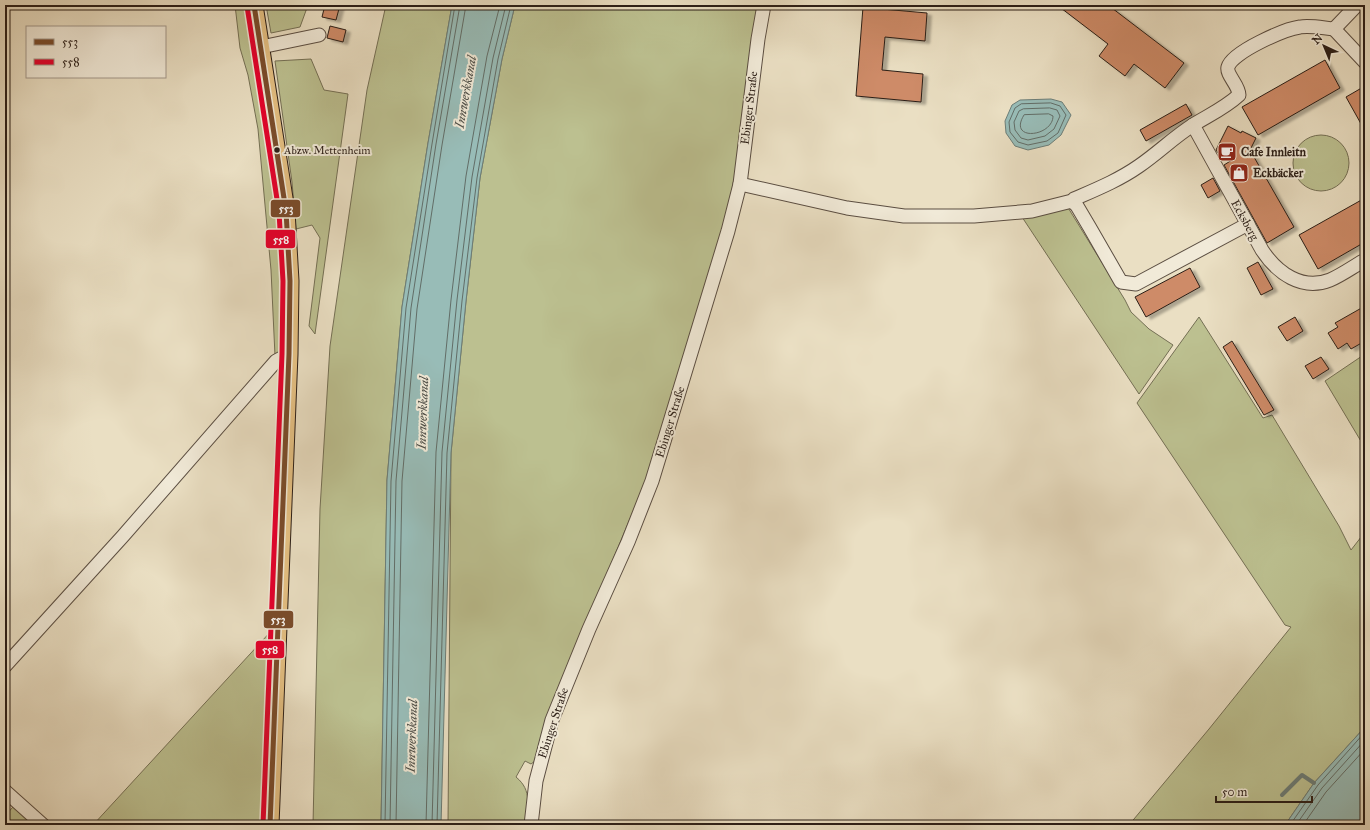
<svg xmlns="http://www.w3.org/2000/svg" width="1370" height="830" viewBox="0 0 1370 830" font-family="'IM FELL Great Primer',serif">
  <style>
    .green { fill: #bcc090; stroke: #746f54 }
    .water { fill: #98bcb7; stroke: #6c7d77 }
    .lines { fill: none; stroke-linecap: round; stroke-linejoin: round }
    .shore { stroke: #626d67; stroke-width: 1 }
    .stream { stroke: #6c7d77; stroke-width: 4 }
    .building { fill: #ce8b67; stroke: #2b1e17; filter: url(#shadow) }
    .minor-casing { stroke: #5b4e42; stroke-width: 15 }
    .major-casing { stroke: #2b1e17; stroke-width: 19 }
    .minor { stroke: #f1ead8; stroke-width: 13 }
    .major { stroke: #e5c082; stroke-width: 17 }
    .bus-1-casing { stroke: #f1ead8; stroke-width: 8 }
    .bus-2-casing { stroke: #f1ead8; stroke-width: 8 }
    .bus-1 { stroke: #7a4b2a; stroke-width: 5 }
    .bus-2 { stroke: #e4002b; stroke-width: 5 }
    .bus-dot { fill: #2b1e17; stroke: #f1ead8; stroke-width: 1.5 }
    .labels { text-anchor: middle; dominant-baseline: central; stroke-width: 4; stroke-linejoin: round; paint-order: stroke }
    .bus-label { font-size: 11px; fill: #2b1e17; stroke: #f1ead8; text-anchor: start }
    .street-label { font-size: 12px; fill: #2b1e17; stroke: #f1ead8 }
    .poi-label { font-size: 12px; font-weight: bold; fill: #2b1e17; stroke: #f1ead8; text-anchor: start }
    .water-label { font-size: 13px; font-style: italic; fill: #4c4d47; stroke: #f1ead8 }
    .line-badge { stroke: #f1ead8; stroke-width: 1.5 }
    .badge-label { font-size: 11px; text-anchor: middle; font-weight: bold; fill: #fff }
  </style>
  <defs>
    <filter id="shadow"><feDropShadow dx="4.5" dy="2.5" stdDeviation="1" flood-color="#0004"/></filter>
  </defs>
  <rect width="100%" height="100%" fill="#eadfc3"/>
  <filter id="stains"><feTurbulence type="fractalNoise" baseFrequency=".005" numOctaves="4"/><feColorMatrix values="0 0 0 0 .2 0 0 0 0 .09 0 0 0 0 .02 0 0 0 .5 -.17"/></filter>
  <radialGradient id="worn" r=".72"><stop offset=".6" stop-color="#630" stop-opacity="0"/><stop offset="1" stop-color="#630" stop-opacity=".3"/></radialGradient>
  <!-- green -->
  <g class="green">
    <polygon points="235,5 246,5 277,212 281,281 281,346 280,350 275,356 271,270 258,129 248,75 240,48"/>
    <polygon points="266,5 308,5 300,27 271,33"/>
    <polygon points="386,5 452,5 428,143 402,307 387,480 381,825 313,825 320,509 330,346 367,90"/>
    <path d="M515,5H758L736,177L726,224L647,478L604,581L535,761L531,764L525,761L516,777C533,791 527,806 525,825H448L451,453L466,301L480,178L502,59Z"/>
    <polygon points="311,59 324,90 348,94 315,334 309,326 320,238 312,225 296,229 292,182 275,61"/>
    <circle cx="1321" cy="163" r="28"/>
    <polygon points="1067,206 1125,300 1131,312 1149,329 1173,345 1139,394 1022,217"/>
    <polygon points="1199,317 1263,418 1272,415 1339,526 1351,550 1365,532 1365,727 1314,783 1285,825 1129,825 1209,729 1291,627 1285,625 1137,403"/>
    <polygon points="1365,354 1365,448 1325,381"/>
    <polygon points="273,629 265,825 93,825"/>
    <polygon points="19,800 34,816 26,825 5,825 5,816"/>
  </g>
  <!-- water -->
  <g class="water">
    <polygon points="452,5 515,5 502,59 480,178 466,301 451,453 441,825 381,825 387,480 402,307 428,143"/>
    <polygon points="1051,99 1062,102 1071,115 1061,135 1049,145 1028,150 1015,146 1006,133 1005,121 1012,105 1020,100"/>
    <polygon points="1365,727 1365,825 1285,825 1314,783"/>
  </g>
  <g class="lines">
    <!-- shore -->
    <g class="shore">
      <polygon points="1051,103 1060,106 1066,115 1058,133 1047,141 1028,145 1018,142 1010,132 1009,122 1015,108 1021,104"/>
      <polygon points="1050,108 1057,110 1060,116 1054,129 1045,136 1028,140 1021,138 1015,130 1014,122 1019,111 1023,109"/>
      <path d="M1049,114L1053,116C1053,137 1007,142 1024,115Z"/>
      <polyline points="385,825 391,481 406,308 432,144 455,5"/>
      <polyline points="390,825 396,481 411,308 436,144 460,5"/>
      <polyline points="396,825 402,481 417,309 442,145 466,5"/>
      <polyline points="426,825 436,452 451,300 466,176 487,56 500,5"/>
      <polyline points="432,825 442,452 457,300 472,177 493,58 506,5"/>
      <polyline points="437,825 447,453 462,301 477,178 498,59 511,5"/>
      <polyline points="1290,825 1318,785 1365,732"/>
      <polyline points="1296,825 1322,788 1365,740"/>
      <polyline points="1303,825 1326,792 1365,749"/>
    </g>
    <!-- stream -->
    <polyline class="stream" points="1282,795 1302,775 1314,783"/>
  </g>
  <!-- building -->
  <g class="building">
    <polygon points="325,5 340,5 336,20 322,17"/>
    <polygon points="871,5 882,5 882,9 927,13 925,41 885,37 882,70 923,74 921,102 856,96 863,7 871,8"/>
    <polygon points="1057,5 1108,5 1184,63 1165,88 1134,64 1125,76 1099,56 1108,44"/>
    <polygon points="330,26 346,30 343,42 327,38"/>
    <polygon points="1325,60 1340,88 1258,135 1242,107"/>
    <polygon points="1365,86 1365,131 1346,97"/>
    <polygon points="1186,104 1192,115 1146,141 1140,130"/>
    <polygon points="1228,126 1241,133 1242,131 1256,138 1250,150 1294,227 1267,243 1224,165 1232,160 1218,153 1216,150"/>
    <polygon points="1213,178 1220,191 1208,198 1201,185"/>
    <polygon points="1365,198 1365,242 1318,269 1299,235"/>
    <polygon points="1258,262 1273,289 1261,295 1247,268"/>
    <polygon points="1190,268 1200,287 1146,317 1135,297"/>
    <polygon points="1365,306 1365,341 1351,349 1347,343 1338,349 1328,333 1338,327 1335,323"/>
    <polygon points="1295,317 1303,331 1287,341 1278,327"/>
    <polygon points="1232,341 1274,410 1264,415 1223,347"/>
    <polygon points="1321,357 1329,369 1313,379 1305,366"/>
  </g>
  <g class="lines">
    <defs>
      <g id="minor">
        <polyline points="1334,29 1365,62"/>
        <polyline points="261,47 319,35"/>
        <path d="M1193,125L1262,250C1277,273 1302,291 1330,280C1342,275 1354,266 1365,260"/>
        <path d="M740,184L847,208L904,216H974L1032,211L1072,201L1074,199C1097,189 1119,180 1139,166C1158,153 1174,137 1193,125C1209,115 1225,108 1239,95C1239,85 1226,75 1228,67C1232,52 1285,29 1300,27C1310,25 1323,28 1334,29L1357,5"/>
        <polyline points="1072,201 1077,206 1090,228 1121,282 1136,284 1248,224"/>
        <polyline points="5,666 123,536 276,361 289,354"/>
        <polyline points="5,791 43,825"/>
        <polyline points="531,825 536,781 552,720 589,629 628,542 652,481 728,231 740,184 758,39 764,5"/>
      </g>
      <polyline id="major" points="254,5 286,211 290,281 289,354 270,825"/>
    </defs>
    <!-- minor casing -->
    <use href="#minor" class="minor-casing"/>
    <!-- major casing -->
    <use href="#major" class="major-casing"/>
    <!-- minor -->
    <use href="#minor" class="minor"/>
    <!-- major -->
    <use href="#major" class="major"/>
    <defs>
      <polyline id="bus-1" points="254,5 286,211 290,281 289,354 270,825"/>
      <polyline id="bus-2" points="247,6 279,212 283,281 282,354 263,825"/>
    </defs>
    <!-- bus-1 casing -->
    <use href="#bus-1" class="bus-1-casing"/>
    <!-- bus-2 casing -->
    <use href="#bus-2" class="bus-2-casing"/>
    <!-- bus-1 -->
    <use href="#bus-1" class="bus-1"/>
    <!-- bus-2 -->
    <use href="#bus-2" class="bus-2"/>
  </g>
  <!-- icons -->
  <defs>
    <symbol id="cafe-square" viewBox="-11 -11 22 22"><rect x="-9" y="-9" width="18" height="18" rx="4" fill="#8f2418" stroke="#f1ead8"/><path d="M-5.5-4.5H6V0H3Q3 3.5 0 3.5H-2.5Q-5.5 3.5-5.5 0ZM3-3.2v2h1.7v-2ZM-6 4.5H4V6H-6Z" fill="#fff"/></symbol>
    <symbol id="shop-square" viewBox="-11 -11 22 22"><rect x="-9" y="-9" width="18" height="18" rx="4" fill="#8f2418" stroke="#f1ead8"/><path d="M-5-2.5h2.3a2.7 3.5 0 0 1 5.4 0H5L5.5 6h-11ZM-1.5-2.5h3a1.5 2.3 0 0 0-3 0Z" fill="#fff"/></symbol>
  </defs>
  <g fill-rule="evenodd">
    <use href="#cafe-square" x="1216" y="141" width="22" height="22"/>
    <use href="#shop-square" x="1228" y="162" width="22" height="22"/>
  </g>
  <!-- markers -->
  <circle class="bus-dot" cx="277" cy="150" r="3.5"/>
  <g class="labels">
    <!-- bus labels -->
    <g class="bus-label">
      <text x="284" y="150">Abzw. Mettenheim</text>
    </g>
    <!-- street labels -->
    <g class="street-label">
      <text transform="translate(749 108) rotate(-83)">Ebinger Straße</text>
      <text transform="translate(1245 220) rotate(61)">Ecksberg</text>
      <text transform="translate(670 422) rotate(-73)">Ebinger Straße</text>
      <text transform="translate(553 723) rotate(-72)">Ebinger Straße</text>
    </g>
    <!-- poi labels -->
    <g class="poi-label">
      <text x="1241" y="152">Cafe Innleitn</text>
      <text x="1253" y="173">Eckbäcker</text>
    </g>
    <!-- water labels -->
    <g class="water-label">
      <text transform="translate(466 92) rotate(-80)">Innwerkkanal</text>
      <text transform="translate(423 413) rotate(-88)">Innwerkkanal</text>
      <text transform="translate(412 736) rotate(-88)">Innwerkkanal</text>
    </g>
  </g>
  <g class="line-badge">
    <rect x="270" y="199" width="31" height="19" rx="4" fill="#7a4b2a"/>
    <rect x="265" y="229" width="31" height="20" rx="4" fill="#e4002b"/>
    <rect x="263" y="610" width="31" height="19" rx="4" fill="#7a4b2a"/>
    <rect x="255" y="640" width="30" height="19" rx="4" fill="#e4002b"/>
  </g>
  <g class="badge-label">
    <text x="286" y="212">553</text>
    <text x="281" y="243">558</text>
    <text x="278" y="623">553</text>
    <text x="270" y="653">558</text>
  </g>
  <!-- margin -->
  <rect width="1370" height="830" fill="none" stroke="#eadfc3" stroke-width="20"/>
  <rect x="6" y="6" width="1358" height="818" fill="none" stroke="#2b1e17" stroke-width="2"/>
  <rect x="10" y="10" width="1350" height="810" fill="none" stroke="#2b1e17"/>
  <!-- legend -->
  <rect x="26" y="26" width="140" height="52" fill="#f1ead8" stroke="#a2988b"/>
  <rect x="34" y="39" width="20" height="6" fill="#7a4b2a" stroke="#a2988b"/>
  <text x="62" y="46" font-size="12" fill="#2b1e17">553</text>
  <rect x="34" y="59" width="20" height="6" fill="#e4002b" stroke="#a2988b"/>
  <text x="62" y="66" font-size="12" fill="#2b1e17">558</text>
  <!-- north arrow -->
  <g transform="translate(1324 46) rotate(316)" stroke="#f1ead8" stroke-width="3" paint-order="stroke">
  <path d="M0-3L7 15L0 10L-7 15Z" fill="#2b1e17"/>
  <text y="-6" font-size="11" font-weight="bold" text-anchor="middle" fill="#2b1e17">N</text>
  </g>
  <!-- scale -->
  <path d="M1216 796v6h96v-6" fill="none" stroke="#2b1e17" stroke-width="2"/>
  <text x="1222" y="796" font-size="12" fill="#2b1e17" stroke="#f1ead8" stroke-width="3" paint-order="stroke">50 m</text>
  <rect width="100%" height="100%" filter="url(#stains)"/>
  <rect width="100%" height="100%" fill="url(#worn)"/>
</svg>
